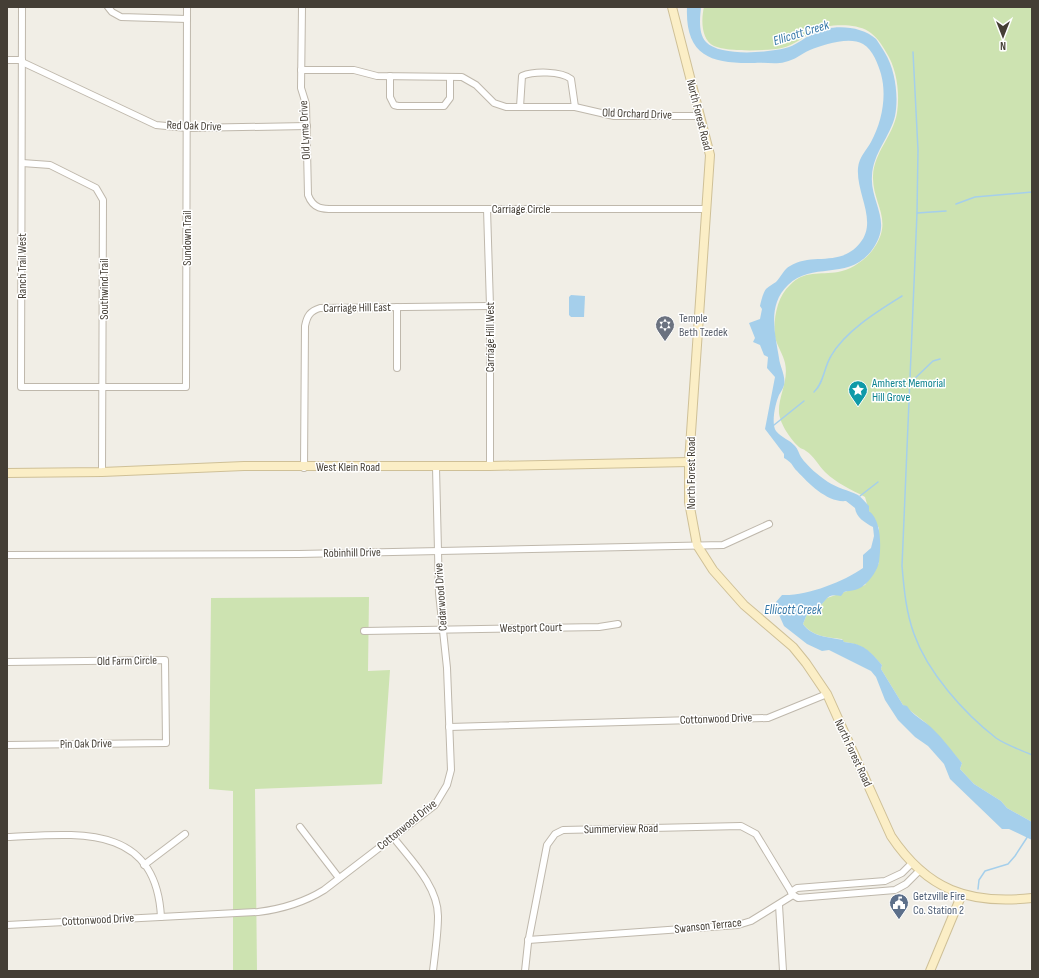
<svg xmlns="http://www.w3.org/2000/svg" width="1039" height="978" viewBox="0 0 1039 978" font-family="'Sofia Sans Condensed',sans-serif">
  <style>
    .green { fill: #cde3b1 }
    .water { fill: #a5cfeb }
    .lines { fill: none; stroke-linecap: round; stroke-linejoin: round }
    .stream { stroke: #a5cfeb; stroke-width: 1.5 }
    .street-casing { stroke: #bfb8ac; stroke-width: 8 }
    .secondary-casing { stroke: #cfc097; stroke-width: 10 }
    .street { stroke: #fff; stroke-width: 6 }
    .secondary { stroke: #fbeec6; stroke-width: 8 }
    .labels { text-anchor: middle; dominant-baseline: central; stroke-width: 3; stroke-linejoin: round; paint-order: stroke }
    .street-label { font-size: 12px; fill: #443e35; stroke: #fff }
    .worship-label { font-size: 12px; fill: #5b616d; stroke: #fff; text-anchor: start }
    .culture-label { font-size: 12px; fill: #0d838f; stroke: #fff; text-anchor: start }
    .service-label { font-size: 12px; fill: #4e5e75; stroke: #fff; text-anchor: start }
    .water-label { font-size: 13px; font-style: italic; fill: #3678a8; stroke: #fff }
  </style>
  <rect width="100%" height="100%" fill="#f1eee6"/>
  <!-- green -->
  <g class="green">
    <path d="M704,7H1032V822L1007,808L1001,801L974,784L960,769L962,763L926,723L903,705L881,669L882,665C869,651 863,644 844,642L842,639C827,637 813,637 803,624L807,614L820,606L827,598L865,585L879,563V528L869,511L865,497C852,490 836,483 825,472C818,465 814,456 806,451C804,449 801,449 799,447C791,440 780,424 779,413C778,396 789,381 785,363C783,354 777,346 775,337C773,319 777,297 790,285C804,270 820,275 838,272C851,270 867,259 874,248C894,219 872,204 873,176C874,152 893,136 897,113C900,93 897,69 886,52C881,43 876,36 868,31C854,23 827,24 814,31C803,37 794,45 782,48C768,51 727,52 714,46C701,40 701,19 704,7Z"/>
    <polygon points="369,597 368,671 390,670 382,784 255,789 257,971 233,971 233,791 209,789 211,598"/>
  </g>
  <!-- water -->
  <g class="water">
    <path d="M687,7H701C700,18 698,33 706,42C720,57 770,53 789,47C798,44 805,37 814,33C831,24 861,25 876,39C879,43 882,48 885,53C895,69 899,96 895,116C890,137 873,153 872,176C870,202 892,220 874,247C851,283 814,260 788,285C767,305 775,333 779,358C780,367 786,376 784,385C783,389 780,393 779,395C775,404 771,424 776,431C782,438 790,440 795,446C798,449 799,454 801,457C807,466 819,476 828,482C837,488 848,490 858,495C862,498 866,503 869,506V511C882,521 881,547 879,562C878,569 870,581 864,585C858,591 852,590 844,592L841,596C825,593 828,601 818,607C814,609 810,610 807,614L803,624C812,637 828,637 843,640L844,642C864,644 869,650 882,665L881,669L903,705L907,706C912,714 918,717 926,723C939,733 951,750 962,763L960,769L974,784L1001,801L1007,808L1032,822V840L1009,829H1002L950,779L944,764L928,746L915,737L898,720L885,700L876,677L871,671L829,650L822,651L807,644L784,626L776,608V602L782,595C807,596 843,582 863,568V555L871,548L874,536L873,527C865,523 856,517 855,508L846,501C828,503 809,484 797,471C791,465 794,464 784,458V454L765,429L775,377L767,368L768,357L764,355L760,345L753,342L755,338L749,323L760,319L762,309L760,306C761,301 763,293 766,289C769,286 773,284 776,282C781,277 784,269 790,266C812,252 840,268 860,243C878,221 856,194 858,168C859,157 866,151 871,142C882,122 887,96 881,74C878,64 873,50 863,44C849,36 823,45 810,50C801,54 795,60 785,62C775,65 765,62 755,63C712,64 685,57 687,7Z"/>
    <polygon points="571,295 585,296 584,317 571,317 569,315 569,297"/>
  </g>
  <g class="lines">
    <!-- stream -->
    <g class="stream">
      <path d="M913,52L918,150L917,213L902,566C904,589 906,612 914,634C928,673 964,713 996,738C1006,745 1021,750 1032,755"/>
      <polyline points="956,204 975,197 1032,192"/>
      <polyline points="917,213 946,211"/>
      <polyline points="909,384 933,361 940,359"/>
      <path d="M814,392C824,383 824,367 831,356C845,331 878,311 902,296"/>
      <polyline points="774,425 804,401"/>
      <polyline points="860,496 878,482"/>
      <polyline points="978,889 979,880 985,871 1008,864 1015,856 1028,836"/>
    </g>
    <defs>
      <g id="street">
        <polyline points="22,7 21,387 186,387 187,7"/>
        <polyline points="108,7 112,12 121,17 187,19"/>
        <path d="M302,7L301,88L306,104L308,195C314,211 325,209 340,209H707"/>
        <polyline points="7,60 22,60"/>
        <polyline points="22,62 156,125 187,128 307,126"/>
        <polyline points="301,70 354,70 377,76 462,77 476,85 494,103 506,107 575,107 614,116 700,116"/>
        <polyline points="390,76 390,97 394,105 398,106 444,106 450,98 450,77"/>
        <path d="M520,107L522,76C534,71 561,71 571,79L575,107"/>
        <polyline points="22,163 50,165 96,188 103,200 102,472"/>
        <polyline points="487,209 490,306 490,466"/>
        <polyline points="397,368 397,307"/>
        <path d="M304,468L305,326C307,316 310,311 320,308L490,306"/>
        <polyline points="7,555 299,554 723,545 769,524"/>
        <polyline points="364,631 599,627 618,624"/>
        <polyline points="7,662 165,660 166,743 7,745"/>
        <polyline points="449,727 768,718 827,694"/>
        <polyline points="300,827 339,878"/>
        <path d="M7,837C76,834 156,822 161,917"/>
        <path d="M393,837C410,859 438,886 438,916C438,934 435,953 433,971"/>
        <polyline points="144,865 185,834"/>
        <polyline points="791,892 797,888 885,881 902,873 912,863"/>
        <polyline points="779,905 783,971"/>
        <path d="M7,925L258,912C282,909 303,903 324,890L435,805L447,785L451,770L447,668L439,593L436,467"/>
        <polyline points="528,940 738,925 751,921 793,895"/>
        <polyline points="525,971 528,943 547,845 555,834 563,830 741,826 756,834 793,895 798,898 895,890 906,884 920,870"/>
      </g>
      <g id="secondary">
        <path d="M672,7L710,155L689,462V502L697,545L713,570L744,605L793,647L806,663L827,694L891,836C927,890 969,905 1032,898"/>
        <polyline points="7,473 102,472 244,466 490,466 689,462"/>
        <polyline points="930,971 962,894"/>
      </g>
    </defs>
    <!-- street casing -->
    <use href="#street" class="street-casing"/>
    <!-- secondary casing -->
    <use href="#secondary" class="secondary-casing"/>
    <!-- street -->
    <use href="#street" class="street"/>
    <!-- secondary -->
    <use href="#secondary" class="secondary"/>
  </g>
  <!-- icons -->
  <defs>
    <symbol id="synagogue-pin" viewBox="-11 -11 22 30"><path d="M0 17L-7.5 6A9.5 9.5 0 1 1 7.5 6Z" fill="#6b7280" stroke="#fff"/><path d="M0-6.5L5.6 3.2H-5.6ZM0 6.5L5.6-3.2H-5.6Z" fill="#fff"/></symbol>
    <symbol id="sight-pin" viewBox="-11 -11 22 30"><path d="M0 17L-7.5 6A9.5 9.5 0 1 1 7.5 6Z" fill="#0f9aa8" stroke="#fff"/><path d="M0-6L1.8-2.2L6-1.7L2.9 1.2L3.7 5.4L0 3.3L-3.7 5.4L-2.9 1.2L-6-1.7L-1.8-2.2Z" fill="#fff"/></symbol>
    <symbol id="civic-pin" viewBox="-11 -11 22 30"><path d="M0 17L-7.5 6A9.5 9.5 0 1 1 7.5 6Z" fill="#5c6f8a" stroke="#fff"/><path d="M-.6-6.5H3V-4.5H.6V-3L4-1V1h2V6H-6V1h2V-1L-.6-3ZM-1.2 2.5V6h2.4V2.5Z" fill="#fff"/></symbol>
  </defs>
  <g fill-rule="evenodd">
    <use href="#synagogue-pin" x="654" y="314" width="22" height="30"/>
    <use href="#sight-pin" x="847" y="379" width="22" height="30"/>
    <use href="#civic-pin" x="888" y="892" width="22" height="30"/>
  </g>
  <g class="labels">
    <!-- street labels -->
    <g class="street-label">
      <text transform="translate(637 114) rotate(2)">Old Orchard Drive</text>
      <text transform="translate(699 115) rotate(76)">North Forest Road</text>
      <text transform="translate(194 126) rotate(2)">Red Oak Drive</text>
      <text transform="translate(305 130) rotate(-93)">Old Lyme Drive</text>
      <text x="521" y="209">Carriage Circle</text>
      <text transform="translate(187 238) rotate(-90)">Sundown Trail</text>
      <text transform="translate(22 266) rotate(-90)">Ranch Trail West</text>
      <text transform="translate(104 289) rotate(-90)">Southwind Trail</text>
      <text transform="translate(357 308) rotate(-1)">Carriage Hill East</text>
      <text transform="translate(490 337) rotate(-90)">Carriage Hill West</text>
      <text x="348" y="467">West Klein Road</text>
      <text transform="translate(691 473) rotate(-90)">North Forest Road</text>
      <text transform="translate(352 553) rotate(-1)">Robinhill Drive</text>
      <text transform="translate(441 597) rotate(-94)">Cedarwood Drive</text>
      <text transform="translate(531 628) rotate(-1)">Westport Court</text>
      <text transform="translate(127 661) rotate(-1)">Old Farm Circle</text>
      <text transform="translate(716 719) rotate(-2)">Cottonwood Drive</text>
      <text transform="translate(86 744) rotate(-1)">Pin Oak Drive</text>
      <text transform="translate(853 753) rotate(65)">North Forest Road</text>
      <text transform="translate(407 825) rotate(-39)">Cottonwood Drive</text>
      <text transform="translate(621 829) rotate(-1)">Summerview Road</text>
      <text transform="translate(98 920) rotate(-3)">Cottonwood Drive</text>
      <text transform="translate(708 926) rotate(-6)">Swanson Terrace</text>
    </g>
    <!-- worship labels -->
    <g class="worship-label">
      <text x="679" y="318">Temple<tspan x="679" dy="14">Beth Tzedek</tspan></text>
    </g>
    <!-- culture labels -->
    <g class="culture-label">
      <text x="872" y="383">Amherst Memorial<tspan x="872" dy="14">Hill Grove</tspan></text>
    </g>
    <!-- service labels -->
    <g class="service-label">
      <text x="913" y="896">Getzville Fire<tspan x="913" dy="14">Co. Station 2</tspan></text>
    </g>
    <!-- water labels -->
    <g class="water-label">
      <text transform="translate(801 33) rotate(-17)">Ellicott Creek</text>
      <text x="793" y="610">Ellicott Creek</text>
    </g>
  </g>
  <!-- border -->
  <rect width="1039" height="978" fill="none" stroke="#443e35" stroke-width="16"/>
  <!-- north arrow -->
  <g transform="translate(1003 36) rotate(180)" stroke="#ffffff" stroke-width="3" paint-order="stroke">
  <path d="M0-3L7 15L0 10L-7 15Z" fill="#443e35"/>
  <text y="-6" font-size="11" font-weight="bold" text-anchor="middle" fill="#443e35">N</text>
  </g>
</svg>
